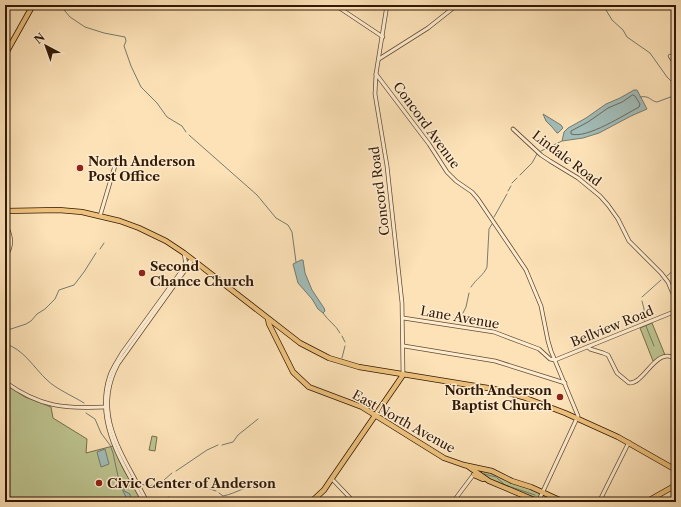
<svg xmlns="http://www.w3.org/2000/svg" width="681" height="507" viewBox="0 0 681 507" font-family="'Libre Caslon Text',serif">
  <style>
    .green { fill: #bdc490; stroke: #776e4a }
    .water { fill: #a2bcb8; stroke: #757b70 }
    .lines { fill: none; stroke-linecap: round; stroke-linejoin: round }
    .shore { stroke: #6a6a5e; stroke-width: 1 }
    .stream { stroke: #757b70; stroke-width: 1 }
    .minor-casing { stroke: #644b32; stroke-width: 4.5 }
    .major-casing { stroke: #311905; stroke-width: 6 }
    .minor { stroke: #feecd0; stroke-width: 3 }
    .major { stroke: #eec17c; stroke-width: 4.5 }
    .poi-dot { fill: #8f2418; stroke: #feecd0; stroke-width: 1.5 }
    .labels { text-anchor: middle; dominant-baseline: central; stroke-width: 3; stroke-linejoin: round; paint-order: stroke }
    .street-label { font-size: 13px; fill: #311905; stroke: #feecd0 }
    .poi-label { font-size: 13px; font-weight: bold; fill: #311905; stroke: #feecd0; text-anchor: start }
  </style>
  <rect width="100%" height="100%" fill="#fde2b7"/>
  <filter id="stains"><feTurbulence type="fractalNoise" baseFrequency=".005" numOctaves="4"/><feColorMatrix values="0 0 0 0 .2 0 0 0 0 .09 0 0 0 0 .02 0 0 0 .5 -.17"/></filter>
  <radialGradient id="worn" r=".72"><stop offset=".6" stop-color="#630" stop-opacity="0"/><stop offset="1" stop-color="#630" stop-opacity=".3"/></radialGradient>
  <!-- green -->
  <g class="green">
    <polygon points="652,323 665,355 653,361 640,328"/>
    <polygon points="5,384 25,397 51,407 53,418 87,439 86,453 113,446 142,502 5,502"/>
    <polygon points="152,436 157,437 155,451 149,450"/>
    <path d="M479,469C508,476 535,490 561,502H543L490,480L478,471Z"/>
  </g>
  <!-- water -->
  <g class="water">
    <polygon points="634,90 637,90 647,109 631,116 599,133 583,138 562,141 564,132 568,128 586,118 606,104 620,98"/>
    <polygon points="543,114 561,125 563,128 558,133 557,133 552,127 546,121"/>
    <polygon points="301,260 303,260 305,273 312,290 324,308 325,311 323,313 318,309 312,299 298,283 293,264"/>
    <polygon points="105,449 109,464 101,467 97,452"/>
    <polygon points="119,480 122,485 130,486 124,488 124,491 130,494 131,502 127,499 118,481"/>
  </g>
  <g class="lines">
    <!-- shore -->
    <path class="shore" d="M633,95L635,96L640,104L639,107C624,115 587,139 571,134V131L588,122L608,108L622,102Z"/>
    <!-- stream -->
    <g class="stream">
      <polyline points="60,5 70,17 85,27 104,33 125,37 126,41 124,46 131,66 141,87 157,103 167,117 182,126 186,132"/>
      <polyline points="603,5 612,20 623,30 627,37 650,53 667,77 676,86"/>
      <path d="M640,97C650,95 650,101 657,102L676,95"/>
      <polyline points="189,135 257,195 276,218 288,225 292,232 296,262"/>
      <polyline points="541,151 562,141"/>
      <polyline points="520,175 532,163 537,154"/>
      <polyline points="512,183 517,178"/>
      <polyline points="508,191 511,186"/>
      <polyline points="494,217 507,194"/>
      <polyline points="100,249 104,243"/>
      <polyline points="667,276 676,268"/>
      <path d="M471,287C476,279 484,275 487,267L489,229L492,224"/>
      <polyline points="642,297 661,280"/>
      <polyline points="642,301 644,309 644,321"/>
      <path d="M323,313C328,321 336,325 340,333"/>
      <polyline points="463,313 466,307 469,293"/>
      <polyline points="646,326 654,346"/>
      <polyline points="5,331 26,324 31,321 37,314 45,309 55,299 59,290 74,285 84,272 96,253"/>
      <polyline points="342,336 345,342"/>
      <path d="M5,344C23,348 34,368 47,380C56,389 73,396 84,403"/>
      <polyline points="342,358 345,346"/>
      <polyline points="86,413 95,419 101,433 110,445 113,453 119,481"/>
      <polyline points="222,445 233,442 238,435 258,419"/>
      <polyline points="176,471 207,450 218,445"/>
      <polyline points="484,474 496,477"/>
      <polyline points="497,478 505,485 535,495"/>
      <polyline points="164,480 172,473"/>
      <polyline points="160,481 189,482 216,491"/>
      <polyline points="140,484 149,486 156,484"/>
      <path d="M219,493L223,496C238,493 247,484 265,485"/>
      <polyline points="545,498 551,502"/>
    </g>
    <defs>
      <g id="minor">
        <polyline points="335,5 383,37"/>
        <polyline points="387,5 376,74 375,94 387,166 402,303 403,374"/>
        <polyline points="670,56 676,65"/>
        <polyline points="379,59 428,28 457,5"/>
        <polyline points="376,74 429,144 447,172 456,181 472,192 478,199 526,270 541,306 548,341 551,351 578,416 538,502"/>
        <polyline points="513,129 541,155 550,161 578,178 600,196 608,205 618,219 629,241 661,273 668,282 676,301"/>
        <polyline points="100,216 117,159"/>
        <path d="M5,223C11,235 14,245 5,257"/>
        <polyline points="184,253 186,265"/>
        <polyline points="403,318 494,332 539,349 550,359 555,360 676,311"/>
        <polyline points="404,346 495,361 565,383"/>
        <path d="M588,347L590,349L603,353L608,355L617,373L629,383C645,384 656,345 676,359"/>
        <path d="M5,382C40,407 64,409 106,407"/>
        <polyline points="332,479 354,502"/>
        <polyline points="5,495 14,502"/>
        <path d="M144,502C122,463 94,421 110,375C113,367 118,360 122,353L186,265L192,259"/>
        <path d="M147,502C125,457 90,416 118,364L191,262"/>
        <polyline points="160,502 168,499 188,502"/>
        <polyline points="453,502 474,474"/>
        <polyline points="599,502 629,442"/>
      </g>
      <g id="major">
        <polyline points="5,55 33,5"/>
        <polyline points="5,211 59,210 82,212 120,221 139,228 166,241 184,253 300,343 329,358 359,367 494,389 523,397 565,413 618,437 676,470"/>
        <polyline points="268,319 269,324 293,372 309,387 362,407 444,458 464,465 492,471 512,481 531,487 564,502"/>
        <polyline points="469,467 489,481 539,502"/>
        <polyline points="474,475 483,479"/>
        <polyline points="311,502 324,490 330,481 403,375"/>
        <polyline points="646,502 676,485"/>
      </g>
    </defs>
    <!-- minor casing -->
    <use href="#minor" class="minor-casing"/>
    <!-- major casing -->
    <use href="#major" class="major-casing"/>
    <!-- minor -->
    <use href="#minor" class="minor"/>
    <!-- major -->
    <use href="#major" class="major"/>
  </g>
  <!-- markers -->
  <g class="poi-dot">
    <circle cx="80" cy="168" r="4"/>
    <circle cx="142" cy="273" r="4"/>
    <circle cx="560" cy="397" r="4"/>
    <circle cx="99" cy="483" r="4"/>
  </g>
  <g class="labels">
    <!-- street labels -->
    <g class="street-label">
      <text transform="translate(427 125) rotate(54)">Concord Avenue</text>
      <text transform="translate(567 158) rotate(37)">Lindale Road</text>
      <text transform="translate(379 191) rotate(-97)">Concord Road</text>
      <text transform="translate(460 317) rotate(10)">Lane Avenue</text>
      <text transform="translate(612 326) rotate(-22)">Bellview Road</text>
      <text transform="translate(404 421) rotate(29)">East North Avenue</text>
    </g>
    <!-- poi labels -->
    <g class="poi-label">
      <text x="88" y="161">North Anderson<tspan x="88" dy="15">Post Office</tspan></text>
      <text x="150" y="266">Second<tspan x="150" dy="15">Chance Church</tspan></text>
      <text x="552" y="390" text-anchor="end">North Anderson<tspan x="552" dy="15">Baptist Church</tspan></text>
      <text x="107" y="483">Civic Center of Anderson</text>
    </g>
  </g>
  <!-- margin -->
  <rect width="681" height="507" fill="none" stroke="#fde2b7" stroke-width="20"/>
  <rect x="6" y="6" width="669" height="495" fill="none" stroke="#311905" stroke-width="2"/>
  <rect x="10" y="10" width="661" height="487" fill="none" stroke="#311905"/>
  <!-- north arrow -->
  <g transform="translate(46 46) rotate(319)" stroke="#feecd0" stroke-width="3" paint-order="stroke">
  <path d="M0-3L7 15L0 10L-7 15Z" fill="#311905"/>
  <text y="-6" font-size="11" font-weight="bold" text-anchor="middle" fill="#311905">N</text>
  </g>
  <rect width="100%" height="100%" filter="url(#stains)"/>
  <rect width="100%" height="100%" fill="url(#worn)"/>
</svg>
